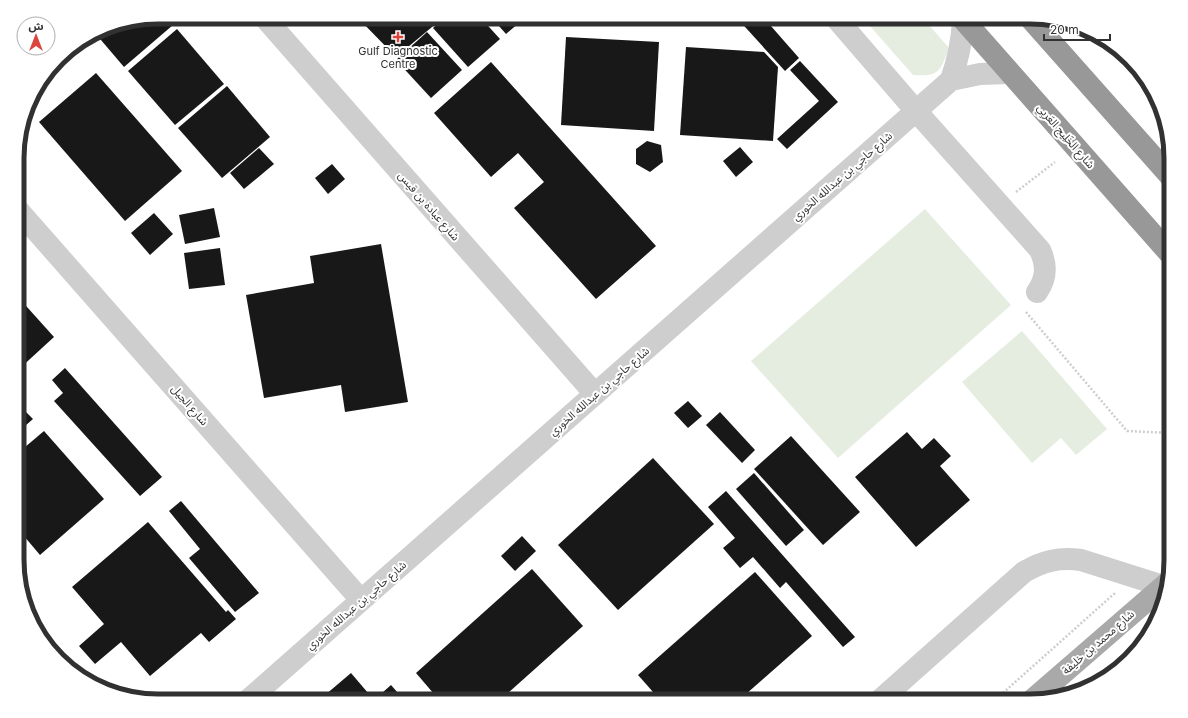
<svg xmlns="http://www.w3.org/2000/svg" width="1188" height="718" viewBox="0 0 1188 718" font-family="Inter,'Noto Sans Arabic',sans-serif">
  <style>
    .green { fill: #e5ede0 }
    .building { fill: #181818 }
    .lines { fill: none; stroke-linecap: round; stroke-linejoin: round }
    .path { stroke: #cecece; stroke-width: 2.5; stroke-dasharray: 2 2; stroke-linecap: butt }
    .minor { stroke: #cecece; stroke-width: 22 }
    .major { stroke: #a9a9a9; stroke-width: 22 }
    .highway { stroke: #989898; stroke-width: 22 }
    .poi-dot { fill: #dc443e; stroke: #fff; stroke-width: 1.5 }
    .labels { text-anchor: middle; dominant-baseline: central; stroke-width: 4; stroke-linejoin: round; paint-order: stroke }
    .poi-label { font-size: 11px; fill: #313131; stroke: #fff }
    .street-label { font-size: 11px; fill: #313131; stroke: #fff }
    .rim { fill: none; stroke: #313131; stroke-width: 5 }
  </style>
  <rect width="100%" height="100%" fill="#fff"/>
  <!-- green -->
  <g class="green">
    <path d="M862,17H922L949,48C940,71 940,77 913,75Z"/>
    <polygon points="925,209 1011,305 838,458 751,361"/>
    <polygon points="1022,331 1107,429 1076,455 1061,438 1032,463 962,382"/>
  </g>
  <!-- building -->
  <g class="building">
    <polygon points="158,17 166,17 173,25 124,67 95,33 104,28"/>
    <polygon points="357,17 444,17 396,57"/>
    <polygon points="446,17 480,17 500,39 468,67 433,28"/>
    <polygon points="491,17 526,17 506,34"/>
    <polygon points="736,17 763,17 799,58 785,71"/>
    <polygon points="177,29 224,84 175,125 128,71"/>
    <polygon points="427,32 462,70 431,98 396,60"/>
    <polygon points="566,37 659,42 654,131 561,125"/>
    <polygon points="686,47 764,52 778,67 773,141 680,135"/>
    <polygon points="800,61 838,102 787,149 777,139 819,101 790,70"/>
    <polygon points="491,62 656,246 596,299 514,208 544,182 518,153 491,177 434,113"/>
    <polygon points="96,73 182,171 125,221 39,122"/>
    <polygon points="227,86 270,137 222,178 178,128"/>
    <polygon points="647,141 661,145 663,162 650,172 636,164 636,149"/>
    <polygon points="740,147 753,162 736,177 723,161"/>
    <polygon points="259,148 274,164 244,189 230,173"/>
    <polygon points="332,164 345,179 328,194 315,178"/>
    <polygon points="214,208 220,237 185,244 179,215"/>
    <polygon points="154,213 173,234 150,255 131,233"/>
    <polygon points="381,244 408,402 345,412 341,385 264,398 246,295 314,283 310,256"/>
    <polygon points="220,248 225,285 189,289 184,253"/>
    <polygon points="18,297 54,337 18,370"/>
    <polygon points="65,368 162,477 140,496 54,401 63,393 52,380"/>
    <polygon points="688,401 702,416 688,428 674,413"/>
    <polygon points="21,407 33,419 18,432 18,409"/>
    <polygon points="720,412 755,450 742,463 706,425"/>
    <polygon points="44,431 104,499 40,555 18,529 18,453"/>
    <polygon points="907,432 922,449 934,438 951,456 940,466 970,500 916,547 855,477"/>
    <polygon points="791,436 860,512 823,545 754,469"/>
    <polygon points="653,458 714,524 618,610 558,545"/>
    <polygon points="754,473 804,530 786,546 736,489"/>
    <polygon points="726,491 855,637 843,647 786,582 780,588 753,557 740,568 723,548 735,538 708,507"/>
    <polygon points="181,501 259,593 235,612 189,558 200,549 169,511"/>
    <polygon points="148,522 226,612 228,610 236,619 209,642 201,633 150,676 121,642 95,664 79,646 104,624 72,587"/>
    <polygon points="522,536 536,551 515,571 501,556"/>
    <polygon points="532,569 583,626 499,701 440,701 416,673"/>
    <polygon points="755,572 812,636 738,701 661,701 638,675"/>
    <polygon points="351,673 374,700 391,685 405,701 318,701"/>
  </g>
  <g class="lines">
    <!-- path -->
    <g class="path">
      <polyline points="1016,192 1055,162"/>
      <polyline points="1026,312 1127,431 1171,433"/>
      <polyline points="994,701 1115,593"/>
    </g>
    <!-- minor -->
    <g class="minor">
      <polyline points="264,17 595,394"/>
      <path d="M835,17L916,111L1040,250C1047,265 1047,278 1037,292"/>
      <path d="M951,80C958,60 962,41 963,20"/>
      <polyline points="18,210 361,600"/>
      <polyline points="247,701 951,80 980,74 1010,73"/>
      <path d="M879,701L1024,572C1043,561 1059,557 1081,560L1163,586"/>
    </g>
    <!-- major -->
    <polyline class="major" points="1031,701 1166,584"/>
    <!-- highway -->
    <g class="highway">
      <polyline points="961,17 1171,255"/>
      <polyline points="1029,17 1171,177"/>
    </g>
  </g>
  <!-- markers -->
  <path class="poi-dot" d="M396 31h4v4h4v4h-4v4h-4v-4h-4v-4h4z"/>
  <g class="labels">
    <!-- poi labels -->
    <g class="poi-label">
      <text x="398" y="51">Gulf Diagnostic<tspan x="398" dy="13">Centre</tspan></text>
    </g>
    <!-- street labels -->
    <g class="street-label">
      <text transform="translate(1066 136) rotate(49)">شارع الخَلِيج العَربِي</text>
      <text transform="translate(842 176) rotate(-41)">شارع حاجي بن عبدالله الخوري</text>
      <text transform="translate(429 206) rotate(49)">شارع عبادة بن قيس</text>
      <text transform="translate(599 391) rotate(-41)">شارع حاجي بن عبدالله الخوري</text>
      <text transform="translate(190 405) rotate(49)">شارع الحِيل</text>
      <text transform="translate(356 605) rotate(-41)">شارع حاجي بن عبدالله الخوري</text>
      <text transform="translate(1098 642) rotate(-41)">شارع محمد بن خليفة</text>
    </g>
  </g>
  <!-- crop -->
  <path d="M0 0H1188V718H0ZM158 24H1030A134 134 0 0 1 1164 158V560A134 134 0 0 1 1030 694H158A134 134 0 0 1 24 560V158A134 134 0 0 1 158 24Z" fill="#fff" fill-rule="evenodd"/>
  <path class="rim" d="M158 24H1030A134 134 0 0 1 1164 158V560A134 134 0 0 1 1030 694H158A134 134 0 0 1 24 560V158A134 134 0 0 1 158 24Z"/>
  <!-- north arrow -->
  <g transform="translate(36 36)"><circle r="19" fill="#ffffff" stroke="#adadad"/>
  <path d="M0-3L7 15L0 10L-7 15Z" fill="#dc443e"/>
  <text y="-6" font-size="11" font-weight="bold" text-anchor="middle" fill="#313131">ش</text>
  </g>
  <!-- scale -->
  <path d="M1044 34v6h66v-6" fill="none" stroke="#313131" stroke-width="2"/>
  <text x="1050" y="34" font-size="12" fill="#313131" stroke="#ffffff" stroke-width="3" paint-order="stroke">20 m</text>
</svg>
